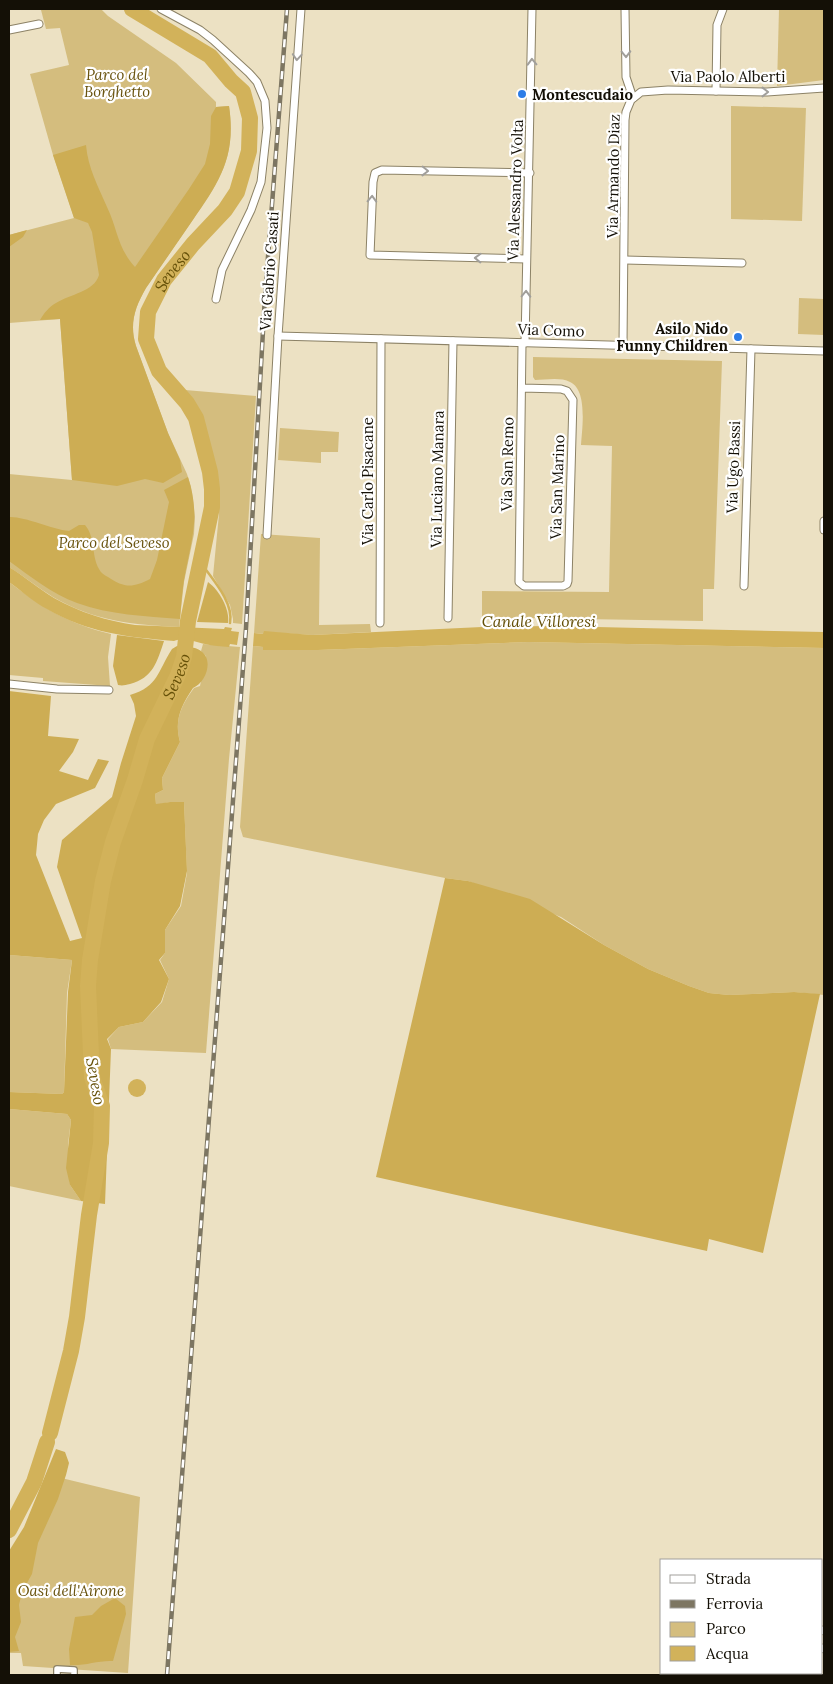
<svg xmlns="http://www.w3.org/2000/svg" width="833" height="1684" viewBox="0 0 833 1684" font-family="Lora,serif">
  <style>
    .green { fill: #d4bd7e }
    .forest { fill: #cdad54 }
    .water { fill: #d2b25a }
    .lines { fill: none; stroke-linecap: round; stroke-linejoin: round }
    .stream { stroke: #d2b25a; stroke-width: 2.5 }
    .river { stroke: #d2b25a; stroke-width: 16 }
    .pedestrian-casing { stroke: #8c8266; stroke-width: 8 }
    .minor-casing { stroke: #8c8266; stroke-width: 9 }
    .pedestrian { stroke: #fff; stroke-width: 5.5 }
    .minor { stroke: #fff; stroke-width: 7 }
    .rail-casing { stroke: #7d7662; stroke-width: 4.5 }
    .rail { stroke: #fff; stroke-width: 2.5; stroke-dasharray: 8; stroke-linecap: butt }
    .oneway { stroke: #a19f9b }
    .poi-dot { fill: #2c7ce7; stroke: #fff; stroke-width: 2 }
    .labels { text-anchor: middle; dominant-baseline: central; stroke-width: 4.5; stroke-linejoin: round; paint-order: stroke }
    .park-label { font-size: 15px; font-style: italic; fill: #69530e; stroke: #fff }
    .street-label { font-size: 15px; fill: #141006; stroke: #fff }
    .poi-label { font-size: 15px; font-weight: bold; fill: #141006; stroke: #fff; text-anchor: start }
    .water-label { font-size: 16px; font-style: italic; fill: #655008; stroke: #fff }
  </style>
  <rect width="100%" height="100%" fill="#ece1c3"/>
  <!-- green -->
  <g class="green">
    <path d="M48,9H101L108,16L176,63L216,102V107L229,106C237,160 217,185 188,227C174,247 160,268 146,288C135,307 129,324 136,346L168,433L187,474L191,487L195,517L194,534L184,582L179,627C133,625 94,621 53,597C38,588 24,576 9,567V474L72,480L60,319L9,323V235L74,218L53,155L30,74L69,65L60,28L46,29L41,10Z"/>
    <polygon points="779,9 824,9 824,80 777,86"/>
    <polygon points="731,106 806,108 802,221 731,219"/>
    <polygon points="799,298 824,299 824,335 798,334"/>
    <path d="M533,357L722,361L714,589H703V621L522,618L482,619V591L609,592L612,446L581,445C582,429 588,390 570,382C561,377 545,380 535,380L533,377Z"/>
    <polygon points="185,390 256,396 242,624 233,623 233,619 230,605 213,576 219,514 214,467 198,414"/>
    <polygon points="280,428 339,432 338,452 321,452 321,463 278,460"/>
    <polygon points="261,534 320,538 319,625 370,624 371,632 312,635 264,632 264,634 254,633"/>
    <path d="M9,582C43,608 69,624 111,634L108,657L110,686L43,681V678L9,675Z"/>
    <polygon points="528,642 824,648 824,995 794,992 729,995 709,993 689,986 648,969 604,945 561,917 468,881 445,878 243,837 240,827 253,646 263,647 263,650 318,650"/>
    <path d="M203,644L240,647L229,759L206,1053L111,1049L108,1039L119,1027L143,1022L162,1002L169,979L160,960L165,953V930L181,906L187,873L184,802H170L156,805L155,794L163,790L162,778L180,742C174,720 181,706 194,688L200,686L206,656L201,651Z"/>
    <polygon points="9,955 72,960 67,993 64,1092 62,1094 9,1092"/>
    <polygon points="9,1109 67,1114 71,1120 68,1144 70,1185 81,1201 9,1186"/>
    <polygon points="53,1476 140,1497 128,1673 23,1666 21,1653 10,1653 9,1648 9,1581"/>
  </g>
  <!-- forest -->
  <g class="forest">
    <path d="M229,106C237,160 217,185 188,227C174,247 160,268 146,288C135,307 129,324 136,346L168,433L180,460L182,472L163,483L145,479L117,486L72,480L60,319L40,320C44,313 49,307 56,303C70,294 94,292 99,275L92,232L88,223L74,218L53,155L86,145C88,168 98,186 107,207C118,230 117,247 135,267L189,189L205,164L210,144L211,116L216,107Z"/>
    <polygon points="27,230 23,237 9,247 9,235"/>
    <path d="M188,477C201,517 191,541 184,580C182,593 181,606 180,619C145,616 110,615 77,603C52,594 30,576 9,561V517C24,516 51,529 69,531L79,525H85C96,538 91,555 99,569C101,573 104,575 108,577C124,588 133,588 150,579L157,560L169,502L164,490Z"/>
    <path d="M208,582C219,590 230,609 228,623L197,622Z"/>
    <path d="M117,635L164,641C157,662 153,678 130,684C125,685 123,686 118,685L113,666Z"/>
    <path d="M177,646C184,647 195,646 201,651C214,660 206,683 193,688C181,706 174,720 180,742L162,778L163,790L155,794L156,804L170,802H184L187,871L180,906L165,930V953L159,960L169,979L161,1002L143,1022L119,1027L107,1039L111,1049L105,1204L81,1201L70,1185L66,1168L71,1120L67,1114L9,1109V1092L62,1094L64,1092L68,992L72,960L9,955V691L51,696L48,736L79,739L73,752L59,771L88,780L98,759L109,761L95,788L56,804L44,820L38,834L36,855L70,941L82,938L57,867L62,840L112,797L121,763L136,716L134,704L130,695C159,686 157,672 172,649Z"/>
    <polygon points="445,878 468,881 530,899 604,945 648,969 689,986 709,993 729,995 794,992 820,994 763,1253 709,1239 707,1251 376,1177"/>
    <polygon points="56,1449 65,1452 69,1463 66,1475 58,1499 38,1543 32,1574 22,1592 19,1605 21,1622 15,1637 19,1651 9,1652 9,1551 24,1527"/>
    <path d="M115,1598L125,1606L126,1614L113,1661C99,1660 85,1666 70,1665L69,1649L75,1617L92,1615L101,1606Z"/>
  </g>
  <!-- water -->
  <g class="water">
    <path d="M9,567C24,576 38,588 54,598C79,612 107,621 135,625L224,629L225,627L232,628L231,631L239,632L237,645L230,644L229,647C221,646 213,646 205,644C196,642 184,637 174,641C127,637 88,633 47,609C33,602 22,591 9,582Z"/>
    <polygon points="551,626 824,632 824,648 528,642 318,650 263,650 263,647 253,646 254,633 263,634 264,631 312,635 482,627"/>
    <circle cx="137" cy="1088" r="9"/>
  </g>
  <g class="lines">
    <!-- stream -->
    <path class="stream" d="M201,563C212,579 234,602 230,623"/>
    <!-- river -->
    <g class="river">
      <path id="s1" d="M50,1433L71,1351L77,1317L89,1215L101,1143L102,1106L92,1077L88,986L90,960L103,881L113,842L135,780L147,739L178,675L184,657L188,621L212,507V489L210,472L196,418L187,403L159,371L146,339L148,312L164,280L193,244L225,210L237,192L249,151L250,118L243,92L231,81L210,56L132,9"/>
      <polyline points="9,1530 34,1482 47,1442"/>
    </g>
    <defs>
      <polyline id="pedestrian" points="57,1675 57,1669 74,1670 74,1675"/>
      <g id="minor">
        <polyline points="161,9 200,30 213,40 249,73 257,82 265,101 267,128 261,182 251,210 222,270 216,299"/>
        <polyline points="625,9 626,77 633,98"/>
        <polyline points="9,30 39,24"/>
        <polyline points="716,91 717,25 723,9"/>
        <polyline points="526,259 370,255 373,182 375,173 382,170 530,173"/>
        <polyline points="625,260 742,263"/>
        <polyline points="278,336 824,351"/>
        <polyline points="525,343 532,9"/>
        <polyline points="623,346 625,120 626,112 631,100 641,92 668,90 767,92 824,88"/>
        <polyline points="522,388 561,389 567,391 573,400 568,581 567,584 563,586 524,586 519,582 522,343"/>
        <polyline points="824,521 824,530"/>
        <polyline points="267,535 278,336 301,9"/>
        <polyline points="744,586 751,349"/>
        <polyline points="448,618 453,341"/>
        <polyline points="380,623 381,339"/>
        <polyline points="9,684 57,689 109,690"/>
        <polyline points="822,1630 824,1631"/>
        <polyline points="822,1648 824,1649"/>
      </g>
    </defs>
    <!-- pedestrian casing -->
    <use href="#pedestrian" class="pedestrian-casing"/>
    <!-- minor casing -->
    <use href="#minor" class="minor-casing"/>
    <!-- pedestrian -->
    <use href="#pedestrian" class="pedestrian"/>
    <!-- minor -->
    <use href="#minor" class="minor"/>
    <defs>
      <polyline id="rail" points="167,1675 246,628 265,296 287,9"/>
    </defs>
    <!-- rail casing -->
    <use href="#rail" class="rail-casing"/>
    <!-- rail -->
    <use href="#rail" class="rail"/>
  </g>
  <!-- one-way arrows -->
  <defs><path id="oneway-chevron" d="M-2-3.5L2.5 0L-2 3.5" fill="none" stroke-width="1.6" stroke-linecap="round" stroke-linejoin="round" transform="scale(1.25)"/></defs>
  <g class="oneway">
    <use href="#oneway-chevron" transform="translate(626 54) rotate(89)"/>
    <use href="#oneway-chevron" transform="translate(297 57) rotate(94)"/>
    <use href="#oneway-chevron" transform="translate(532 62) rotate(-92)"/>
    <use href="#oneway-chevron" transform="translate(765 92)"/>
    <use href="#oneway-chevron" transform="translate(425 171) rotate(1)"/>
    <use href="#oneway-chevron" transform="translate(372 199) rotate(-88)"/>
    <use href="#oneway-chevron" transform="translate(478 258) rotate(-178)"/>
    <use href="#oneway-chevron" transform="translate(526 294) rotate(-89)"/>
  </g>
  <!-- markers -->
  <g class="poi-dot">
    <circle cx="522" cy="94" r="5"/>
    <circle cx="738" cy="337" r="5"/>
  </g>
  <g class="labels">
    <!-- park labels -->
    <g class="park-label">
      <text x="117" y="74">Parco del<tspan x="117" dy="17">Borghetto</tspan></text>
      <text x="114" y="542">Parco del Seveso</text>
      <text x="71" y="1590">Oasi dell'Airone</text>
    </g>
    <!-- street labels -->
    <g class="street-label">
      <text x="728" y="76">Via Paolo Alberti</text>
      <text transform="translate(613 176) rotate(-89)">Via Armando Diaz</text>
      <text transform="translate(515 190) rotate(-88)">Via Alessandro Volta</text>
      <text transform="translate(269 271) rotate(-86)">Via Gabrio Casati</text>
      <text transform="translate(551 330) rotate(2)">Via Como</text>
      <text transform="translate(507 464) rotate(-89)">Via San Remo</text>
      <text transform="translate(733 467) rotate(-88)">Via Ugo Bassi</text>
      <text transform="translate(437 479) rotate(-89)">Via Luciano Manara</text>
      <text transform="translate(367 481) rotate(-90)">Via Carlo Pisacane</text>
      <text transform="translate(557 487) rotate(-88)">Via San Marino</text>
    </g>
    <!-- poi labels -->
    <g class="poi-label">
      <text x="532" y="94">Montescudaio</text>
      <text x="728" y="328" text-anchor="end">Asilo Nido<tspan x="728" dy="17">Funny Children</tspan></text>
    </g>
    <!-- water labels -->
    <g class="water-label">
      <text stroke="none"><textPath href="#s1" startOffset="1212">Seveso</textPath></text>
      <text x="539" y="621">Canale Villoresi</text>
      <text stroke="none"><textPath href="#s1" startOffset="778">Seveso</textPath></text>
      <text transform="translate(96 1081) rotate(80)">Seveso</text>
    </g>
  </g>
  <!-- border -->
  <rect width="833" height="1684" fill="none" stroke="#141006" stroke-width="20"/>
  <!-- legend -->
  <rect x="660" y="1559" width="162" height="115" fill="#ffffff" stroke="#a19f9b"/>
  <rect x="670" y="1575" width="25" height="8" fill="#ffffff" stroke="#a19f9b"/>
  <text x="706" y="1584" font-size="15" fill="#141006">Strada</text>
  <rect x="670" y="1600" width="25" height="8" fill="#7d7662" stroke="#a19f9b"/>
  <text x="706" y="1609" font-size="15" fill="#141006">Ferrovia</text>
  <rect x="670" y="1622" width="25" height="15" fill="#d4bd7e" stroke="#a19f9b"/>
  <text x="706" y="1634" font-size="15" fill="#141006">Parco</text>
  <rect x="670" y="1646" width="25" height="15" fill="#d2b25a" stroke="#a19f9b"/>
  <text x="706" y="1659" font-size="15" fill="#141006">Acqua</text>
</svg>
